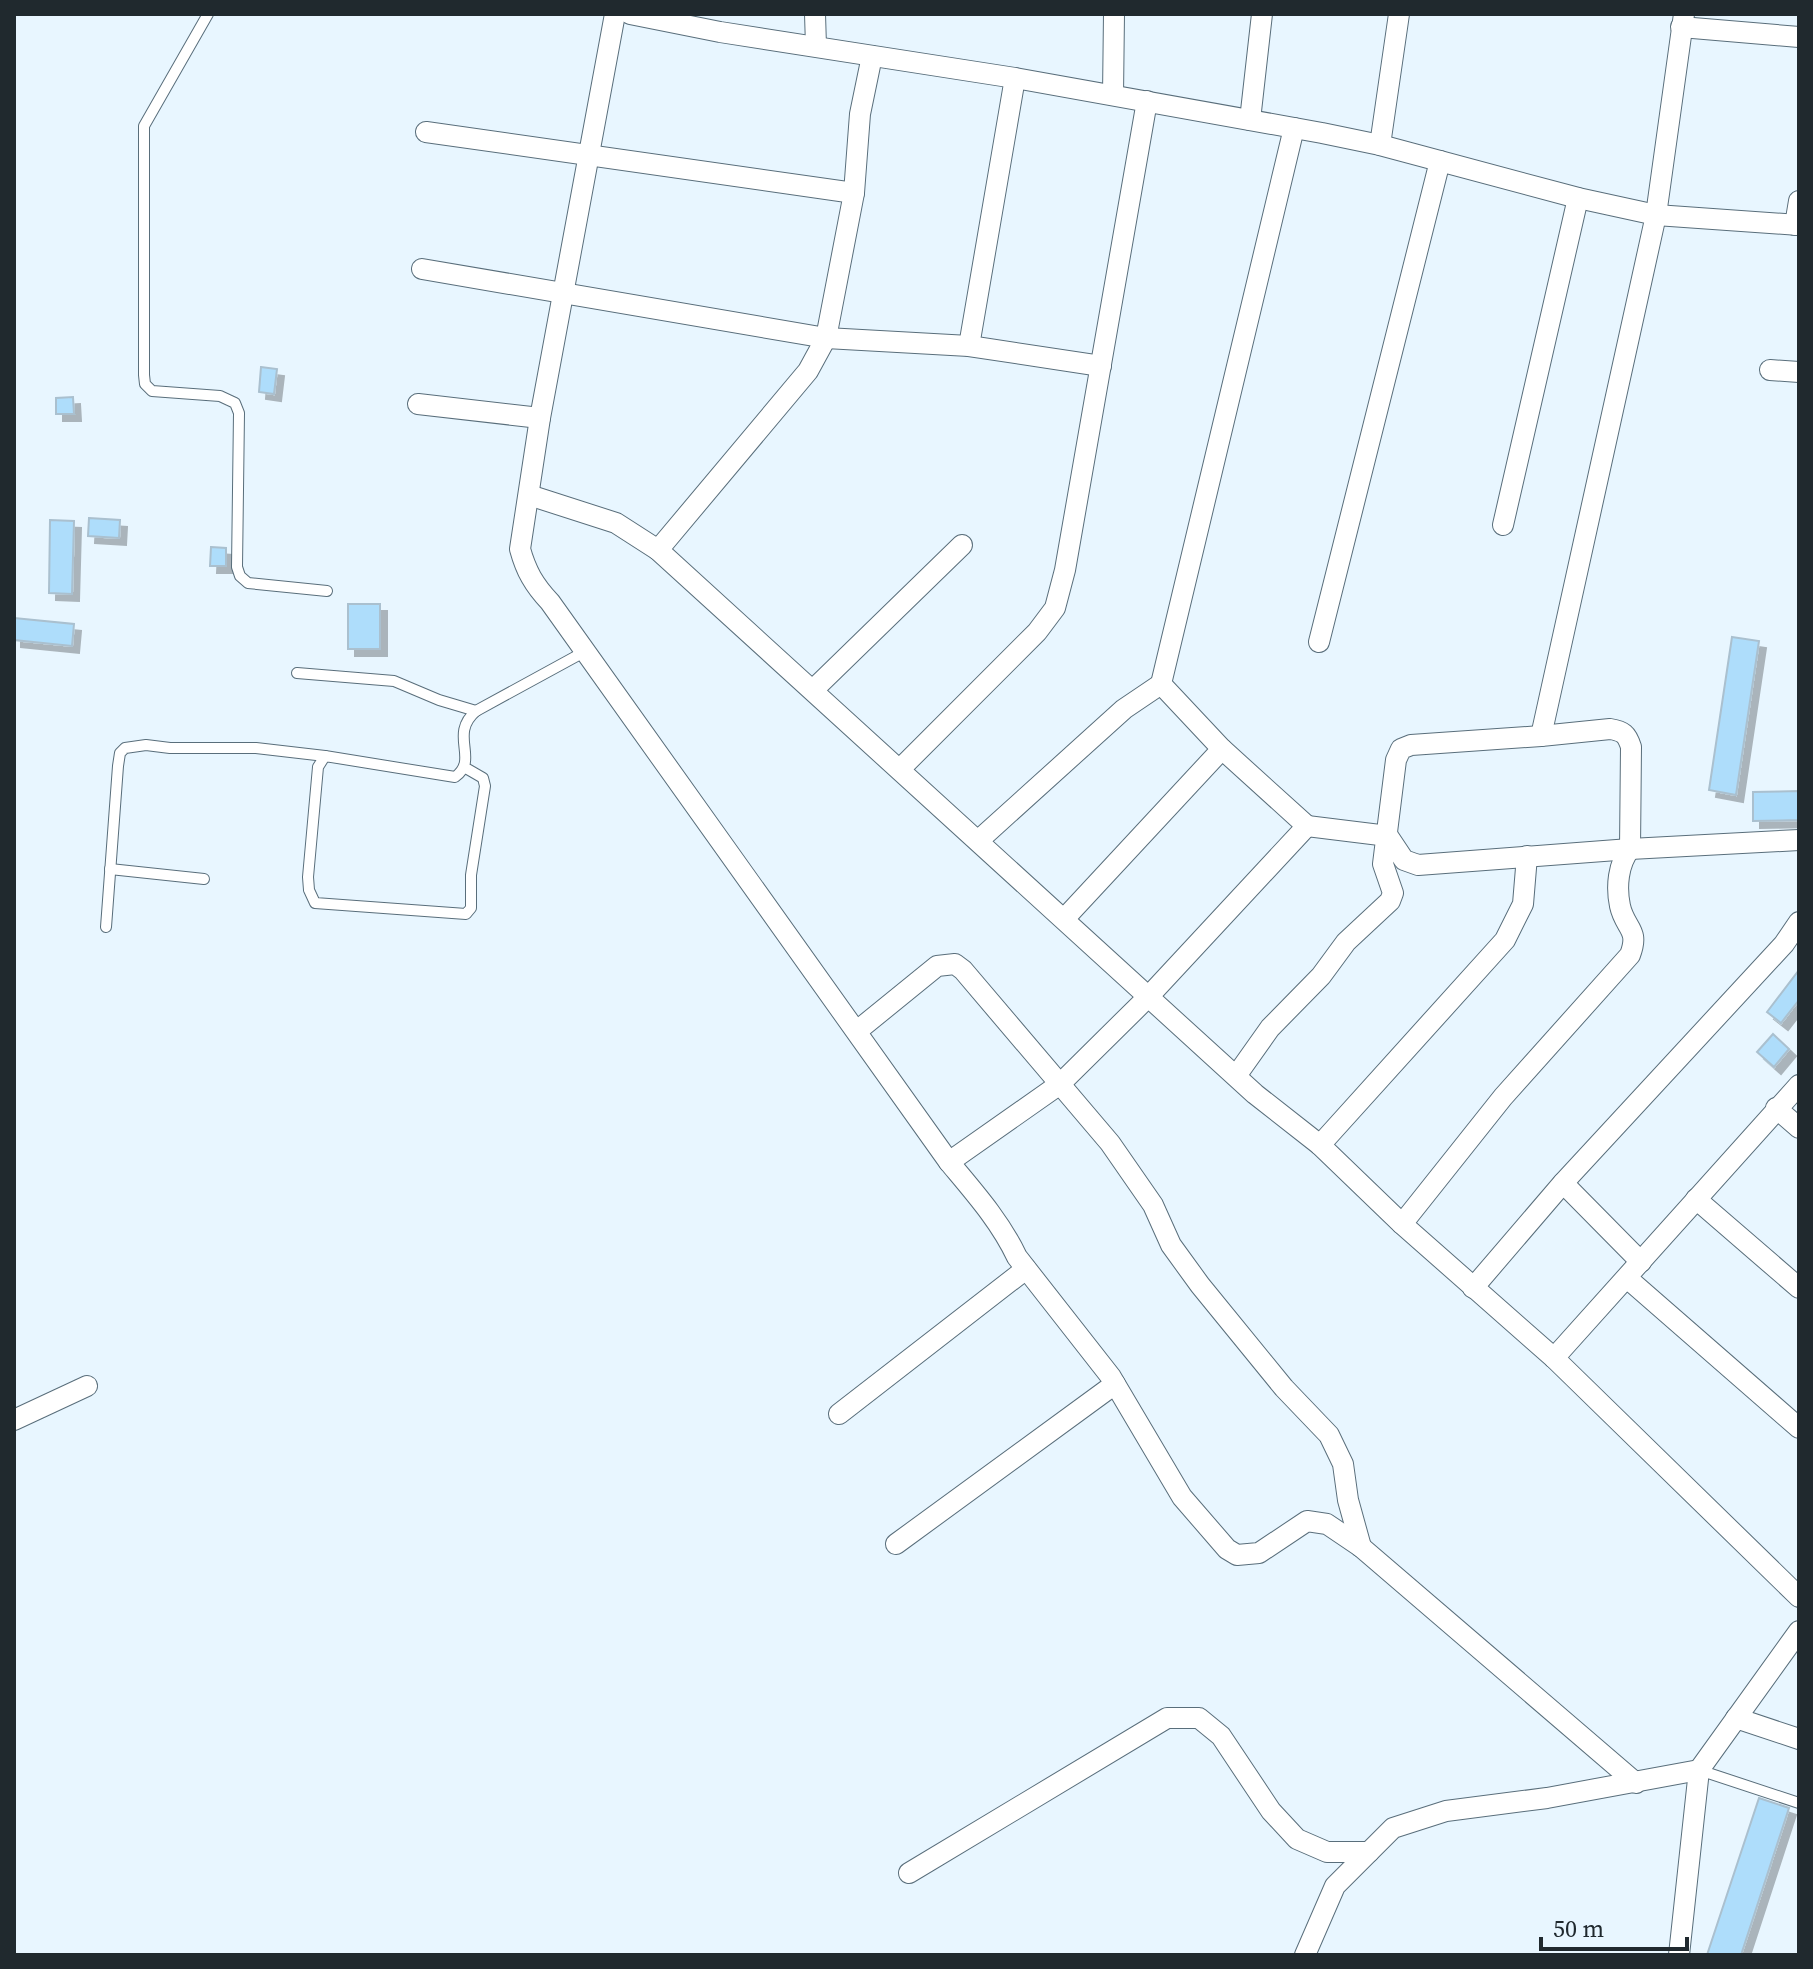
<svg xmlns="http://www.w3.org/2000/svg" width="1813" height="1969" viewBox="0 0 1813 1969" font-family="'Source Serif 4',serif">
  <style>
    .building { fill: #aeddfb; stroke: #aac0cf; stroke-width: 2; filter: url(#shadow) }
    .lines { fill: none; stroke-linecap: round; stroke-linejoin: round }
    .service-casing { stroke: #596e7b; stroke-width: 12 }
    .minor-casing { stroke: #596e7b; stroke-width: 22 }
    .service { stroke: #fff; stroke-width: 10 }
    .minor { stroke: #fff; stroke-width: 20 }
  </style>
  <defs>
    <filter id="shadow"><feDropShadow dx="7" dy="7" stdDeviation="0" flood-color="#0004"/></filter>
  </defs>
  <rect width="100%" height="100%" fill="#e8f6ff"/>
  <!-- building -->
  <g class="building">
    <polygon points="261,367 277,369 274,394 259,392"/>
    <polygon points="73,397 74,414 56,414 56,398"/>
    <polygon points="89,518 120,520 119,538 88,536"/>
    <polygon points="50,520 74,521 72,594 49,593"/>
    <polygon points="211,547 226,548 226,566 210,566"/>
    <rect x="348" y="604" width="32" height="45"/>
    <polygon points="14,618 74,624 72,646 14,640"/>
    <polygon points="1732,637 1759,641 1736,795 1709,790"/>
    <polygon points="1799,791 1799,820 1753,821 1753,792"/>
    <polygon points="1799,970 1799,1000 1781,1023 1767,1012"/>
    <polygon points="1773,1034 1789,1049 1774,1067 1757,1052"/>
    <polygon points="1759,1798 1789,1808 1741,1955 1707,1955"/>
  </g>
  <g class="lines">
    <defs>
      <g id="service">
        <polyline points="208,14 144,126 144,375 145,384 152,391 220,396 235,403 239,413 237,567 240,576 248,583 327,591"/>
        <polyline points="297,673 394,681 439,700 476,711"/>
        <path d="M464,767L483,778L485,786L471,875V908L466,914L315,903L309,890L308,877L318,767L325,756L455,777C480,759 448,735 476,711L584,652"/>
        <polyline points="110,869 204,879"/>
        <polyline points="106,927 118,766 120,753 125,748 146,745 170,748 256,748 325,756"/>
        <polyline points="1699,1770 1799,1803"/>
      </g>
      <g id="minor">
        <path d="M615,14L540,418L520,549C526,571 534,585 550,602L949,1162C974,1192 1000,1221 1017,1257L1111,1377L1182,1497L1227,1549L1237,1555L1259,1553L1307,1521L1327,1524L1361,1547L1636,1783"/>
        <polyline points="630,14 720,32 1015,78 1322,133 1380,145 1578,198 1656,215 1799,225"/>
        <polyline points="815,14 816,46"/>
        <polyline points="1681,27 1799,37"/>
        <polyline points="1113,95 1114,14"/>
        <polyline points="1250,120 1262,14"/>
        <polyline points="426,132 854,193"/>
        <polyline points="1380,145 1399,14"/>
        <polyline points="1795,225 1799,201"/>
        <polyline points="422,269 826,338 969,346 1101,366"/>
        <polyline points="969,346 1015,78"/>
        <polyline points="1770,370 1799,372"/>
        <polyline points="418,404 540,418"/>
        <polyline points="529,495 616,523 658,550 1255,1094 1320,1145 1402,1224 1554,1358 1799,1597"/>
        <polyline points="1503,525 1578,198"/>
        <polyline points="658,550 808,371 826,338 854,193 860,114 872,56"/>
        <polyline points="1319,642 1440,161"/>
        <polyline points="813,690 962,545"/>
        <polyline points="1541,736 1656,215 1684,14"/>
        <polyline points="900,769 1037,632 1055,608 1065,570 1147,101"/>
        <polyline points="1307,826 1388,836 1404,860 1418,865 1630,849 1799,840"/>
        <polyline points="979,840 1124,709 1161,684"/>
        <polyline points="1065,918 1222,749"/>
        <polyline points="857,1031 937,966 955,964 963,970 1110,1143 1153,1205 1171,1245 1200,1285 1284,1388 1329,1435 1343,1464 1348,1500 1361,1547"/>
        <path d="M1236,1076L1270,1028L1321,976L1346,942L1390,901L1393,893L1383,864L1396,760L1401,749L1411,745L1541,736L1610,729C1623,731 1627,734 1631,747L1630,849C1618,864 1616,887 1620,906C1625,929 1640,929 1630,955L1503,1097L1402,1224"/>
        <polyline points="1776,1108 1799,1128"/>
        <polyline points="1320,1145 1505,940 1523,904 1527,856"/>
        <polyline points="949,1162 1060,1084 1149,996 1307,826 1222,749 1161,684 1294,128"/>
        <polyline points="1563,1183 1641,1262"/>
        <polyline points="1696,1199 1799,1288"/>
        <polyline points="1627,1278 1799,1428"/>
        <polyline points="1473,1288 1563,1183 1784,944 1799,922"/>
        <polyline points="1554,1358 1799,1085"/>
        <polyline points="839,1414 1026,1269"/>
        <polyline points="14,1420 87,1386"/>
        <polyline points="896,1544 1115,1384"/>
        <polyline points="1736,1718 1799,1739"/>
        <polyline points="909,1873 1167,1718 1199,1718 1221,1736 1271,1811 1297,1839 1327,1852 1369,1852"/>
        <polyline points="1305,1955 1335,1886 1393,1828 1446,1811 1547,1798 1699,1770"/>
        <polyline points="1679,1955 1699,1770 1799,1631"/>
      </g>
    </defs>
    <!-- service casing -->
    <use href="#service" class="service-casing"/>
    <!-- minor casing -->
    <use href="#minor" class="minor-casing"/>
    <!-- service -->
    <use href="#service" class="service"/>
    <!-- minor -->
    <use href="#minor" class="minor"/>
  </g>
  <!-- border -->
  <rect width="1813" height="1969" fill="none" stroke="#20292e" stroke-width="32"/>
  <!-- scale -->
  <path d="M1541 1937v12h146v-12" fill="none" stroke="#20292e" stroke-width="4"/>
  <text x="1553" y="1937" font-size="24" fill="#20292e" stroke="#e8f6ff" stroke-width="6" paint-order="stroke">50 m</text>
</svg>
